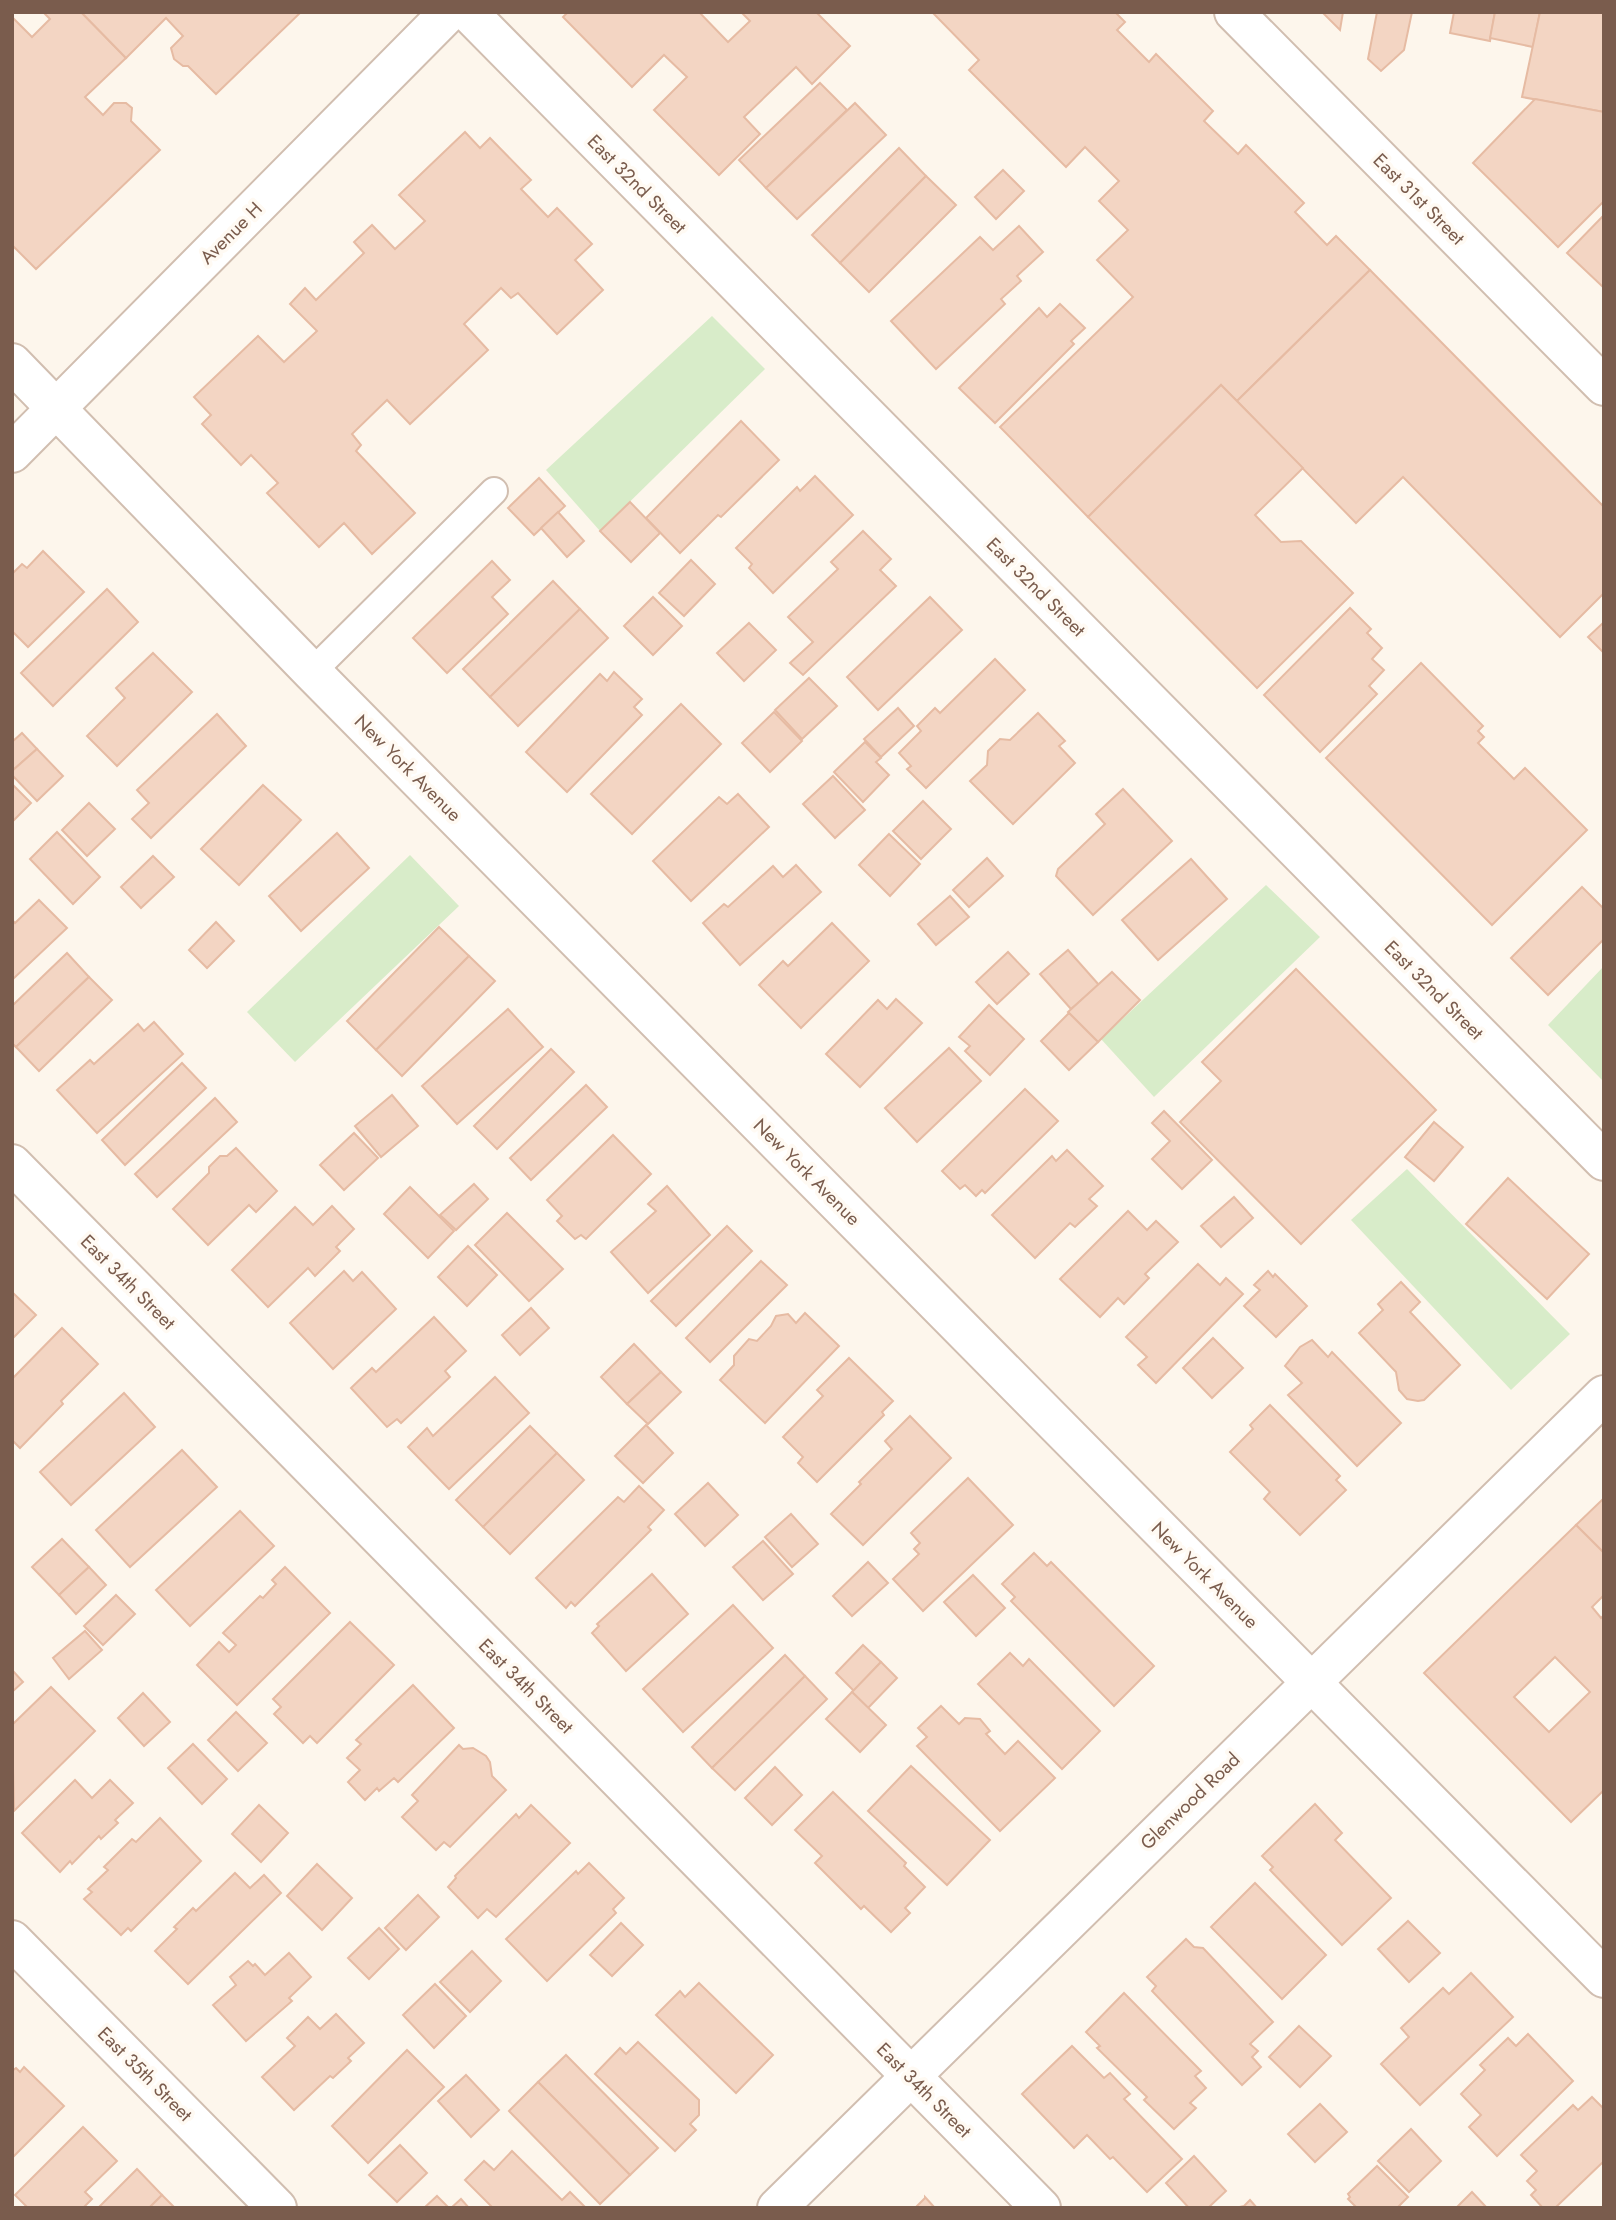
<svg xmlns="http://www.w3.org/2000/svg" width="1616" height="2220" viewBox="0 0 1616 2220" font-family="Jost,sans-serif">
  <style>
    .green { fill: #d8ecc9 }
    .building { fill: #f3d5c3; stroke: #e6bba3; stroke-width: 2; fill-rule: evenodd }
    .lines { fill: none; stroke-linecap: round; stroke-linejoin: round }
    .service-casing { stroke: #d1beb0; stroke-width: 30 }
    .minor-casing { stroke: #d1beb0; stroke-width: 42 }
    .service { stroke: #fff; stroke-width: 26 }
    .minor { stroke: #fff; stroke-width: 38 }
    .labels { text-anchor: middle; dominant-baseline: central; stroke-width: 7; stroke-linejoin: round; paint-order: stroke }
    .street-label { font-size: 19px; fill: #7a5c4d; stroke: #fffaf3 }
  </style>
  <rect width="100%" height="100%" fill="#fdf6ec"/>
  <!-- green -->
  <g class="green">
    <polygon points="712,316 765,369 600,531 546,470"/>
    <polygon points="410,855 459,906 295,1062 247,1012"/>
    <polygon points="1266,885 1320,937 1154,1097 1101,1039"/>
    <polygon points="1604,966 1604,1082 1548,1025"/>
    <polygon points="1407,1169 1570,1334 1511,1390 1351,1220"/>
  </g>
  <!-- building -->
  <g class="building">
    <polygon points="43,12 81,12 126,58 85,97 103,115 114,103 126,103 132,108 131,121 160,150 36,269 12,245 12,17 32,37 50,19"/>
    <polygon points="81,12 301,12 216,94 188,66 183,66 174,59 171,48 183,36 166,18 126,58"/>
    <polygon points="568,12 699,12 728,42 750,21 743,14 745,12 816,12 850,46 812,84 796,67 744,117 760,134 719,175 654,110 687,77 664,55 632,87 563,17"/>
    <polygon points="932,12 1115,12 1125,22 1117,30 1149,62 1156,54 1213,111 1204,121 1238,154 1246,145 1304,203 1295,212 1327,245 1336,236 1370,270 1237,401 1221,385 1088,517 1000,427 1133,297 1097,260 1128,230 1099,201 1119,181 1085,147 1066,167 969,70 979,60"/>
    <polygon points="1322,12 1343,12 1340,30"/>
    <polygon points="1377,12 1412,12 1404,50 1381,71 1368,59"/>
    <polygon points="1454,12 1495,12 1490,41 1450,33"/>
    <polygon points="1495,12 1540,12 1533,47 1490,38"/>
    <polygon points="1540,12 1604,12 1604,112 1522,97"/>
    <polygon points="820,83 847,110 766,188 739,160"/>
    <polygon points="1535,99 1604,112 1604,201 1558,247 1473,163"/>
    <polygon points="855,103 886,135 797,219 766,188"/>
    <polygon points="465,132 480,148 490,138 531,180 521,189 548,217 557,208 592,244 575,260 603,290 557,334 518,293 511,298 501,288 464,324 488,350 410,424 387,400 352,434 361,445 356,451 415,513 372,554 344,523 319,547 267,493 278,483 251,455 241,465 202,424 211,415 194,397 258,336 284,362 317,331 290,304 305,288 316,300 364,253 354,242 372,225 395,249 425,221 399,195"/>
    <polygon points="899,148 926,176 840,263 812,235"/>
    <polygon points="1003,170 1024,191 996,219 975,197"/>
    <polygon points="926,176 956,205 869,292 840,263"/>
    <polygon points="1604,215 1604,287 1603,287 1567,253"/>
    <polygon points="1019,226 1043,252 1017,276 1021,281 1001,299 1005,304 936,369 891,321 980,237 993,250"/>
    <polygon points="1370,270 1604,507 1604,593 1560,637 1403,477 1356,523 1237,401"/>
    <polygon points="1060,304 1085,328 1071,341 1074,344 995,423 959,388 1039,308 1047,317"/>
    <polygon points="1221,385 1303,468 1255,515 1281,542 1301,541 1353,593 1257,688 1088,517"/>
    <polygon points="741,421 779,460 721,517 718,515 680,553 646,518"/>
    <polygon points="815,476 853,515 773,593 749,568 752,564 736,548 797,487 800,491"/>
    <polygon points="539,478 565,506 534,535 508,508"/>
    <polygon points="630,502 660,533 631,562 600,531"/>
    <polygon points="558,512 584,541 567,557 541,528"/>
    <polygon points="863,531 891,559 880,570 896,586 803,675 790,663 813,642 788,617 838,569 831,562"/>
    <polygon points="43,551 84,592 28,647 12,631 12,574 22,564 27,568"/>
    <polygon points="691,560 715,584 684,616 659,593"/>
    <polygon points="492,561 510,580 492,597 508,614 447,673 413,638"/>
    <polygon points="553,581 580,609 490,697 463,669"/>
    <polygon points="107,589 138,622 53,706 21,673"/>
    <polygon points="653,597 682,626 653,655 624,626"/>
    <polygon points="930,597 962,630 878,710 847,677"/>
    <polygon points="1350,608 1371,629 1367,633 1382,648 1372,659 1384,670 1369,686 1377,694 1320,752 1264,695"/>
    <polygon points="580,609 608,638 518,726 490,697"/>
    <polygon points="1604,622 1604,653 1588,637"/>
    <polygon points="749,623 776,650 744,681 717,653"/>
    <polygon points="153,653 192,692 117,766 87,736 125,698 116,688"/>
    <polygon points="995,659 1025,690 926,788 907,769 911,766 899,753 921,731 917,726 935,708 940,713"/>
    <polygon points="1421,663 1483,726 1478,731 1484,737 1478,743 1514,779 1525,768 1587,830 1492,925 1326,758"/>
    <polygon points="614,672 642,699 634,707 642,715 567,792 526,752 600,674 607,681"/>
    <polygon points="809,678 837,706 802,739 775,710"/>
    <polygon points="681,704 721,744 632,834 591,794"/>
    <polygon points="898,708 914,726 881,757 864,739"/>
    <polygon points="774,712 802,741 770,772 742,743"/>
    <polygon points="1038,713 1065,741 1059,746 1075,763 1013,824 970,781 987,765 988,751 1000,739 1010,740"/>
    <polygon points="217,714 246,746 151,838 132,819 149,803 137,790"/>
    <polygon points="22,733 37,749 12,771 12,742"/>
    <polygon points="865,742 881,758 876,762 889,775 863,802 834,772"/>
    <polygon points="37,749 63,776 37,801 12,775 12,771"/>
    <polygon points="833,776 865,810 835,838 803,804"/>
    <polygon points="12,784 31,803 12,822"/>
    <polygon points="263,785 301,820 239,885 201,849"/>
    <polygon points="1123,789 1172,841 1093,915 1056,876 1058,869 1105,824 1096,814"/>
    <polygon points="738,794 769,827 691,901 653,861 719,797 727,804"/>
    <polygon points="923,801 951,829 921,859 893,831"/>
    <polygon points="89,803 115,829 87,856 62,830"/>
    <polygon points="57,832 100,877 73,904 30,859"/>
    <polygon points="337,833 369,868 301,931 269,896"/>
    <polygon points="889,834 920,864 890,896 859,865"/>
    <polygon points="153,856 174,877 141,908 121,887"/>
    <polygon points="987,858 1003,876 969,907 953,890"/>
    <polygon points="1191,859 1227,899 1158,960 1122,920"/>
    <polygon points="796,865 821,892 740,965 703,923 724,904 728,907 773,866 783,877"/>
    <polygon points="1582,887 1604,909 1604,939 1548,995 1511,958"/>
    <polygon points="950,896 969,917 936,945 918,924"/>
    <polygon points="39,900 67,928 12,980 12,920 15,923"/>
    <polygon points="216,922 234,941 207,968 189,950"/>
    <polygon points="832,923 869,961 801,1028 759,985 783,961 788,966"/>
    <polygon points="439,927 469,956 376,1050 347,1021"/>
    <polygon points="1068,950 1099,985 1071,1009 1040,974"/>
    <polygon points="1008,952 1029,974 997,1004 976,982"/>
    <polygon points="67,953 89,977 16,1047 12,1043 12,1006"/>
    <polygon points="469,956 495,981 402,1076 376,1050"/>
    <polygon points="1296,969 1436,1110 1301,1244 1180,1122 1221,1081 1202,1062"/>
    <polygon points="1112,972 1140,1000 1098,1042 1068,1012"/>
    <polygon points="89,977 112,1000 39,1071 16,1047"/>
    <polygon points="896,999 922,1023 860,1087 826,1054 878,1000 887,1009"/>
    <polygon points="989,1005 1024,1039 990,1075 965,1051 970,1046 959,1037"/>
    <polygon points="508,1009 543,1047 457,1124 422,1086"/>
    <polygon points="1069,1013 1098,1042 1069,1070 1041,1041"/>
    <polygon points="154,1022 183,1054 97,1133 57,1090 90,1060 94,1064 138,1024 144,1031"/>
    <polygon points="949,1048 981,1081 917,1142 885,1108"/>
    <polygon points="551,1049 574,1072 497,1149 474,1126"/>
    <polygon points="182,1063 206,1088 125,1165 102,1140"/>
    <polygon points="586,1085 607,1107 531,1180 510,1158"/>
    <polygon points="1025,1089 1058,1121 985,1193 982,1190 976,1196 965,1185 960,1189 942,1171"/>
    <polygon points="392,1095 418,1126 381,1157 355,1126"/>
    <polygon points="215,1098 237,1122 157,1197 135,1174"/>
    <polygon points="1164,1111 1212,1160 1182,1189 1152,1159 1170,1141 1152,1123"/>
    <polygon points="1434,1122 1463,1147 1434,1181 1405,1157"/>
    <polygon points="354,1133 378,1158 344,1190 320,1165"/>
    <polygon points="613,1135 651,1174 586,1239 581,1235 575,1239 557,1221 562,1216 547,1200"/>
    <polygon points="236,1148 277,1191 256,1212 249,1205 208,1245 173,1209 209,1173 209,1167 220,1156 227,1156"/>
    <polygon points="1067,1150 1103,1186 1089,1199 1097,1206 1075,1227 1070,1223 1035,1258 992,1215 1052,1156 1056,1161"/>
    <polygon points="1508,1178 1589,1254 1547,1299 1466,1224"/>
    <polygon points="474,1184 488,1199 456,1230 440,1215"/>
    <polygon points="667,1186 710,1235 648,1293 611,1252 656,1211 648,1204"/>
    <polygon points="410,1187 454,1231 428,1258 384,1214"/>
    <polygon points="1234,1197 1253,1218 1221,1247 1201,1226"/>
    <polygon points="332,1206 354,1229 336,1247 340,1251 315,1276 308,1268 268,1307 232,1270 295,1207 313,1225"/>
    <polygon points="1128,1211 1147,1230 1156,1221 1178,1242 1145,1274 1149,1278 1124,1304 1118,1298 1100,1317 1060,1279"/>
    <polygon points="507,1213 563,1269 529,1301 475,1245"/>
    <polygon points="727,1226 752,1251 676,1326 651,1301"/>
    <polygon points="468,1246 497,1275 467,1306 438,1277"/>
    <polygon points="761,1261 787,1285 710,1362 686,1338"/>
    <polygon points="1198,1264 1220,1285 1226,1278 1243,1294 1156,1383 1138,1365 1147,1357 1126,1337"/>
    <polygon points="344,1271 353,1281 362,1272 396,1309 333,1369 290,1323"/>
    <polygon points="1268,1271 1273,1277 1275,1274 1307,1306 1276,1337 1244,1306 1260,1290 1254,1285"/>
    <polygon points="1401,1282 1420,1302 1410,1312 1460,1365 1424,1400 1418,1401 1407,1399 1399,1390 1396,1372 1359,1333 1383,1310 1378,1304"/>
    <polygon points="12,1292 36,1315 12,1339"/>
    <polygon points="531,1308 549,1328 520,1355 502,1335"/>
    <polygon points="805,1313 839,1346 765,1423 720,1380 734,1365 734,1356 749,1339 757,1341 771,1326 776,1316 788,1314 796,1323"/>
    <polygon points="434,1317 466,1351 445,1371 450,1377 401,1423 397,1419 387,1427 351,1388 372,1368 376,1372"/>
    <polygon points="62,1328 98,1364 61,1401 63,1404 20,1448 12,1440 12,1379"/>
    <polygon points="1213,1338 1243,1368 1212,1398 1183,1368"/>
    <polygon points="1312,1340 1328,1357 1332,1352 1401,1423 1357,1466 1288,1395 1302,1383 1285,1366 1300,1347"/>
    <polygon points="634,1344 661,1372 627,1404 601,1377"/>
    <polygon points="849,1358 893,1401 882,1412 884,1415 817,1482 798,1463 803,1457 783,1437 823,1396 817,1390"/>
    <polygon points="661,1372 681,1392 648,1424 627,1404"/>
    <polygon points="495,1377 529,1413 449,1489 408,1447 427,1428 433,1436"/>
    <polygon points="124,1393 155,1427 71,1505 40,1472"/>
    <polygon points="1270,1405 1340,1476 1336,1480 1346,1490 1300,1535 1264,1499 1270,1492 1230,1452 1253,1429 1250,1425"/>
    <polygon points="910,1416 951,1458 863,1545 831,1514 861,1484 859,1482 892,1449 885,1441"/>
    <polygon points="646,1425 673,1453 643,1483 615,1456"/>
    <polygon points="530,1426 557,1453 483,1527 456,1500"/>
    <polygon points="182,1450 217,1487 130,1567 96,1530"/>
    <polygon points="557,1453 584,1480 510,1554 483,1527"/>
    <polygon points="968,1478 1013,1525 923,1611 893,1579 919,1554 914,1549 920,1543 911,1533"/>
    <polygon points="708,1483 738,1515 705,1546 675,1514"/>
    <polygon points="639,1486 664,1510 648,1527 651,1530 575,1606 571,1602 566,1608 536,1578 618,1497 624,1502"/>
    <polygon points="1604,1498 1604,1553 1576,1525"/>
    <polygon points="240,1511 274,1546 190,1626 156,1590"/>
    <polygon points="791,1514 818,1544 792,1567 765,1537"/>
    <path d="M1576,1525L1604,1553V1595L1592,1607L1601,1618L1604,1615V1790L1571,1822L1424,1673ZM1555,1657L1590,1692L1549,1732L1514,1697Z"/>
    <polygon points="62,1539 89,1567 59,1595 32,1567"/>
    <polygon points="763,1541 793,1574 763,1600 733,1567"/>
    <polygon points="1034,1553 1047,1566 1051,1562 1154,1666 1114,1706 1011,1601 1015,1597 1002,1584"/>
    <polygon points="868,1562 888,1583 852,1616 833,1596"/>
    <polygon points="89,1567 106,1585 76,1614 59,1595"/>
    <polygon points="285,1567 330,1613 237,1705 197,1665 219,1642 229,1652 236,1645 223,1633 260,1596 263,1598 276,1584 272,1580"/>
    <polygon points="652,1574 688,1614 626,1671 592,1633 599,1626 597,1624"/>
    <polygon points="973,1575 1005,1608 976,1636 944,1602"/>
    <polygon points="116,1595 135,1614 103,1645 84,1626"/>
    <polygon points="733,1605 773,1648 683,1732 643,1689"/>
    <polygon points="350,1622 394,1665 317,1743 310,1736 303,1743 274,1714 281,1707 273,1699"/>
    <polygon points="85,1631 102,1650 69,1679 53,1658"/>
    <polygon points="863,1645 881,1662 854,1691 836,1673"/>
    <polygon points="1010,1653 1023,1666 1029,1659 1100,1731 1062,1769 978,1684"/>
    <polygon points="785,1655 805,1676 712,1768 692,1747"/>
    <polygon points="881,1662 897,1678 868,1708 852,1692"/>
    <polygon points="13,1671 23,1682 12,1692 12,1672"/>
    <polygon points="805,1676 827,1699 735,1790 712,1768"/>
    <polygon points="413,1685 454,1728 398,1782 394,1778 379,1791 377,1788 365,1800 348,1782 360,1770 347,1758 361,1744 356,1740"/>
    <polygon points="51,1687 95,1731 14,1811 12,1725"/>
    <polygon points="852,1692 886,1725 860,1752 826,1719"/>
    <polygon points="143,1693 170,1722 144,1746 118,1718"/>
    <polygon points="941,1706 959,1724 965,1718 980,1719 990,1731 986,1734 1005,1754 1018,1741 1055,1778 1000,1831 917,1746 927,1737 918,1728"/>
    <polygon points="236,1712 267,1743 238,1771 208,1740"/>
    <polygon points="193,1744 227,1779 202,1804 168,1768"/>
    <polygon points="459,1745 463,1749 473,1748 486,1756 490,1762 492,1776 506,1790 450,1847 444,1842 436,1850 402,1817 418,1801 412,1795"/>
    <polygon points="911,1766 990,1840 947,1885 868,1811"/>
    <polygon points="775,1767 802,1795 772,1825 745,1798"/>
    <polygon points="75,1780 92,1798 110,1780 133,1803 115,1820 118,1823 101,1839 99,1836 72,1864 70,1861 60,1872 22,1833"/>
    <polygon points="833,1792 906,1863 904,1866 925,1887 905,1908 910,1913 891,1932 864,1906 861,1909 815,1863 822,1856 795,1830"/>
    <polygon points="1315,1804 1342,1833 1335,1840 1391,1898 1342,1945 1270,1870 1273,1867 1262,1856"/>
    <polygon points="259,1805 288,1833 261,1862 232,1834"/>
    <polygon points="531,1805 570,1843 496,1917 487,1909 478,1918 448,1887 456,1878 455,1876 516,1814 519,1818"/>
    <polygon points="160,1818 201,1861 131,1931 128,1928 121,1935 84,1899 92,1892 88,1889 108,1870 104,1867 132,1839 136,1842"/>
    <polygon points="589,1863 624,1898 613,1909 616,1913 547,1981 506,1939 576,1871 578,1874"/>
    <polygon points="317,1864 352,1898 322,1930 287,1896"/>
    <polygon points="235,1873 250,1888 264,1875 281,1893 188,1984 155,1951 177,1929 174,1927 193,1908 196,1911"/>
    <polygon points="1255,1883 1326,1955 1282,1999 1211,1927"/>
    <polygon points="418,1895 439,1917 406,1950 385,1928"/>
    <polygon points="1408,1921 1440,1953 1409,1982 1378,1949"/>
    <polygon points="621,1923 643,1945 612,1976 590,1955"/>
    <polygon points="379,1928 399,1949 369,1979 348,1958"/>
    <polygon points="1186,1939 1194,1947 1203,1948 1273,2022 1250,2044 1258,2051 1252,2057 1261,2067 1242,2085 1152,1991 1156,1986 1147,1977"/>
    <polygon points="472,1951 501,1981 470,2012 440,1982"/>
    <polygon points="289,1953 311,1977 289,1998 292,2001 246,2041 213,2005 236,1985 230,1977 248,1961 253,1966 255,1964 265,1975"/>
    <polygon points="1471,1973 1513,2017 1420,2105 1381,2064 1409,2037 1401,2028 1443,1988 1449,1994"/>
    <polygon points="699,1983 773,2055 736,2093 656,2015 680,1991 685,1997"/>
    <polygon points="435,1984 466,2016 434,2048 403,2015"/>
    <polygon points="1124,1993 1201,2071 1195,2076 1206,2088 1190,2103 1196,2108 1174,2129 1144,2100 1147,2097 1097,2048 1100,2046 1086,2032"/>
    <polygon points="336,2014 364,2043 348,2058 351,2061 333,2078 330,2076 294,2110 262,2077 295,2046 287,2038 308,2017 320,2029"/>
    <polygon points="1299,2026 1331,2056 1300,2087 1269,2057"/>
    <polygon points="1528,2034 1573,2081 1497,2156 1469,2127 1481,2115 1461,2094 1485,2070 1480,2065 1508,2038 1516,2046"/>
    <polygon points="638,2042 699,2100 699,2115 690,2124 696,2130 675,2151 595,2074 620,2048 626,2054"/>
    <polygon points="1072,2046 1104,2078 1110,2073 1130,2094 1124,2099 1182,2159 1147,2192 1113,2157 1110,2159 1087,2135 1074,2148 1022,2094"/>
    <polygon points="407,2050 444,2087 368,2163 332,2126"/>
    <polygon points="566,2055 658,2148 630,2175 538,2082"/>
    <polygon points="24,2067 64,2106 12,2158 12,2071 16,2068 20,2072"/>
    <polygon points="466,2075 499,2110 471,2137 438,2101"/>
    <polygon points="538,2082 630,2175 600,2204 509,2111"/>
    <polygon points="1592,2097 1604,2109 1604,2161 1555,2208 1543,2208 1531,2195 1536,2190 1527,2181 1537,2171 1521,2155 1573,2105 1578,2110"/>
    <polygon points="1320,2104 1347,2132 1315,2162 1288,2134"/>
    <polygon points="83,2127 117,2161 85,2192 92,2199 83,2208 28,2208 15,2195"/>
    <polygon points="1411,2129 1441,2161 1409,2192 1378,2161"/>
    <polygon points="400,2145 427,2173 397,2202 369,2175"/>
    <polygon points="512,2151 562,2200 570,2192 586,2208 493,2208 465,2180 484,2161 494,2170"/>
    <polygon points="1194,2156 1226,2191 1208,2208 1189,2208 1166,2183"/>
    <polygon points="1377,2166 1408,2197 1397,2208 1357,2208 1348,2199 1350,2197 1348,2194"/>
    <polygon points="137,2169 162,2195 149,2208 98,2208"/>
    <polygon points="1472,2192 1487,2208 1456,2208"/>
    <polygon points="162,2195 175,2208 149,2208"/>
    <polygon points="437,2196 449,2208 424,2208"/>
    <polygon points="925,2197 935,2208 915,2208 925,2198"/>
    <polygon points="461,2199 469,2208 451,2208"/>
    <polygon points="1250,2200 1257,2208 1235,2208 1244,2206"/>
  </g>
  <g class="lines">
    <defs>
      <polyline id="service" points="312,672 494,491"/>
      <g id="minor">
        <polyline points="468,12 1604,1161"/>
        <polyline points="1234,12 1604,386"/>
        <polyline points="12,363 312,672 1604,1978"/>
        <polyline points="12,453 449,12"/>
        <polyline points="12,1164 1041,2208"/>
        <polyline points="12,1940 277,2208"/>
        <polyline points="777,2208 1604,1395"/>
      </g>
    </defs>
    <!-- service casing -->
    <use href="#service" class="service-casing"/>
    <!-- minor casing -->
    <use href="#minor" class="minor-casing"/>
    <!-- service -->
    <use href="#service" class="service"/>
    <!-- minor -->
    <use href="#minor" class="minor"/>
  </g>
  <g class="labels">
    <!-- street labels -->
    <g class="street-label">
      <text transform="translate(637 184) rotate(45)">East 32nd Street</text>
      <text transform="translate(1419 199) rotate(45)">East 31st Street</text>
      <text transform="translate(231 233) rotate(-45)">Avenue H</text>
      <text transform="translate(1036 587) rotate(45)">East 32nd Street</text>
      <text transform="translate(408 768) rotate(45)">New York Avenue</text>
      <text transform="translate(1434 990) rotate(45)">East 32nd Street</text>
      <text transform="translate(807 1172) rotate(45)">New York Avenue</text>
      <text transform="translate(128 1282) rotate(45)">East 34th Street</text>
      <text transform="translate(1205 1575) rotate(45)">New York Avenue</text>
      <text transform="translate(526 1686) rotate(45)">East 34th Street</text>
      <text transform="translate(1190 1801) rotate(-44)">Glenwood Road</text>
      <text transform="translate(145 2074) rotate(45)">East 35th Street</text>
      <text transform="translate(924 2090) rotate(45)">East 34th Street</text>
    </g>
  </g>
  <!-- border -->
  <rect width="1616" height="2220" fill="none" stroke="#7a5c4d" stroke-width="28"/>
</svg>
